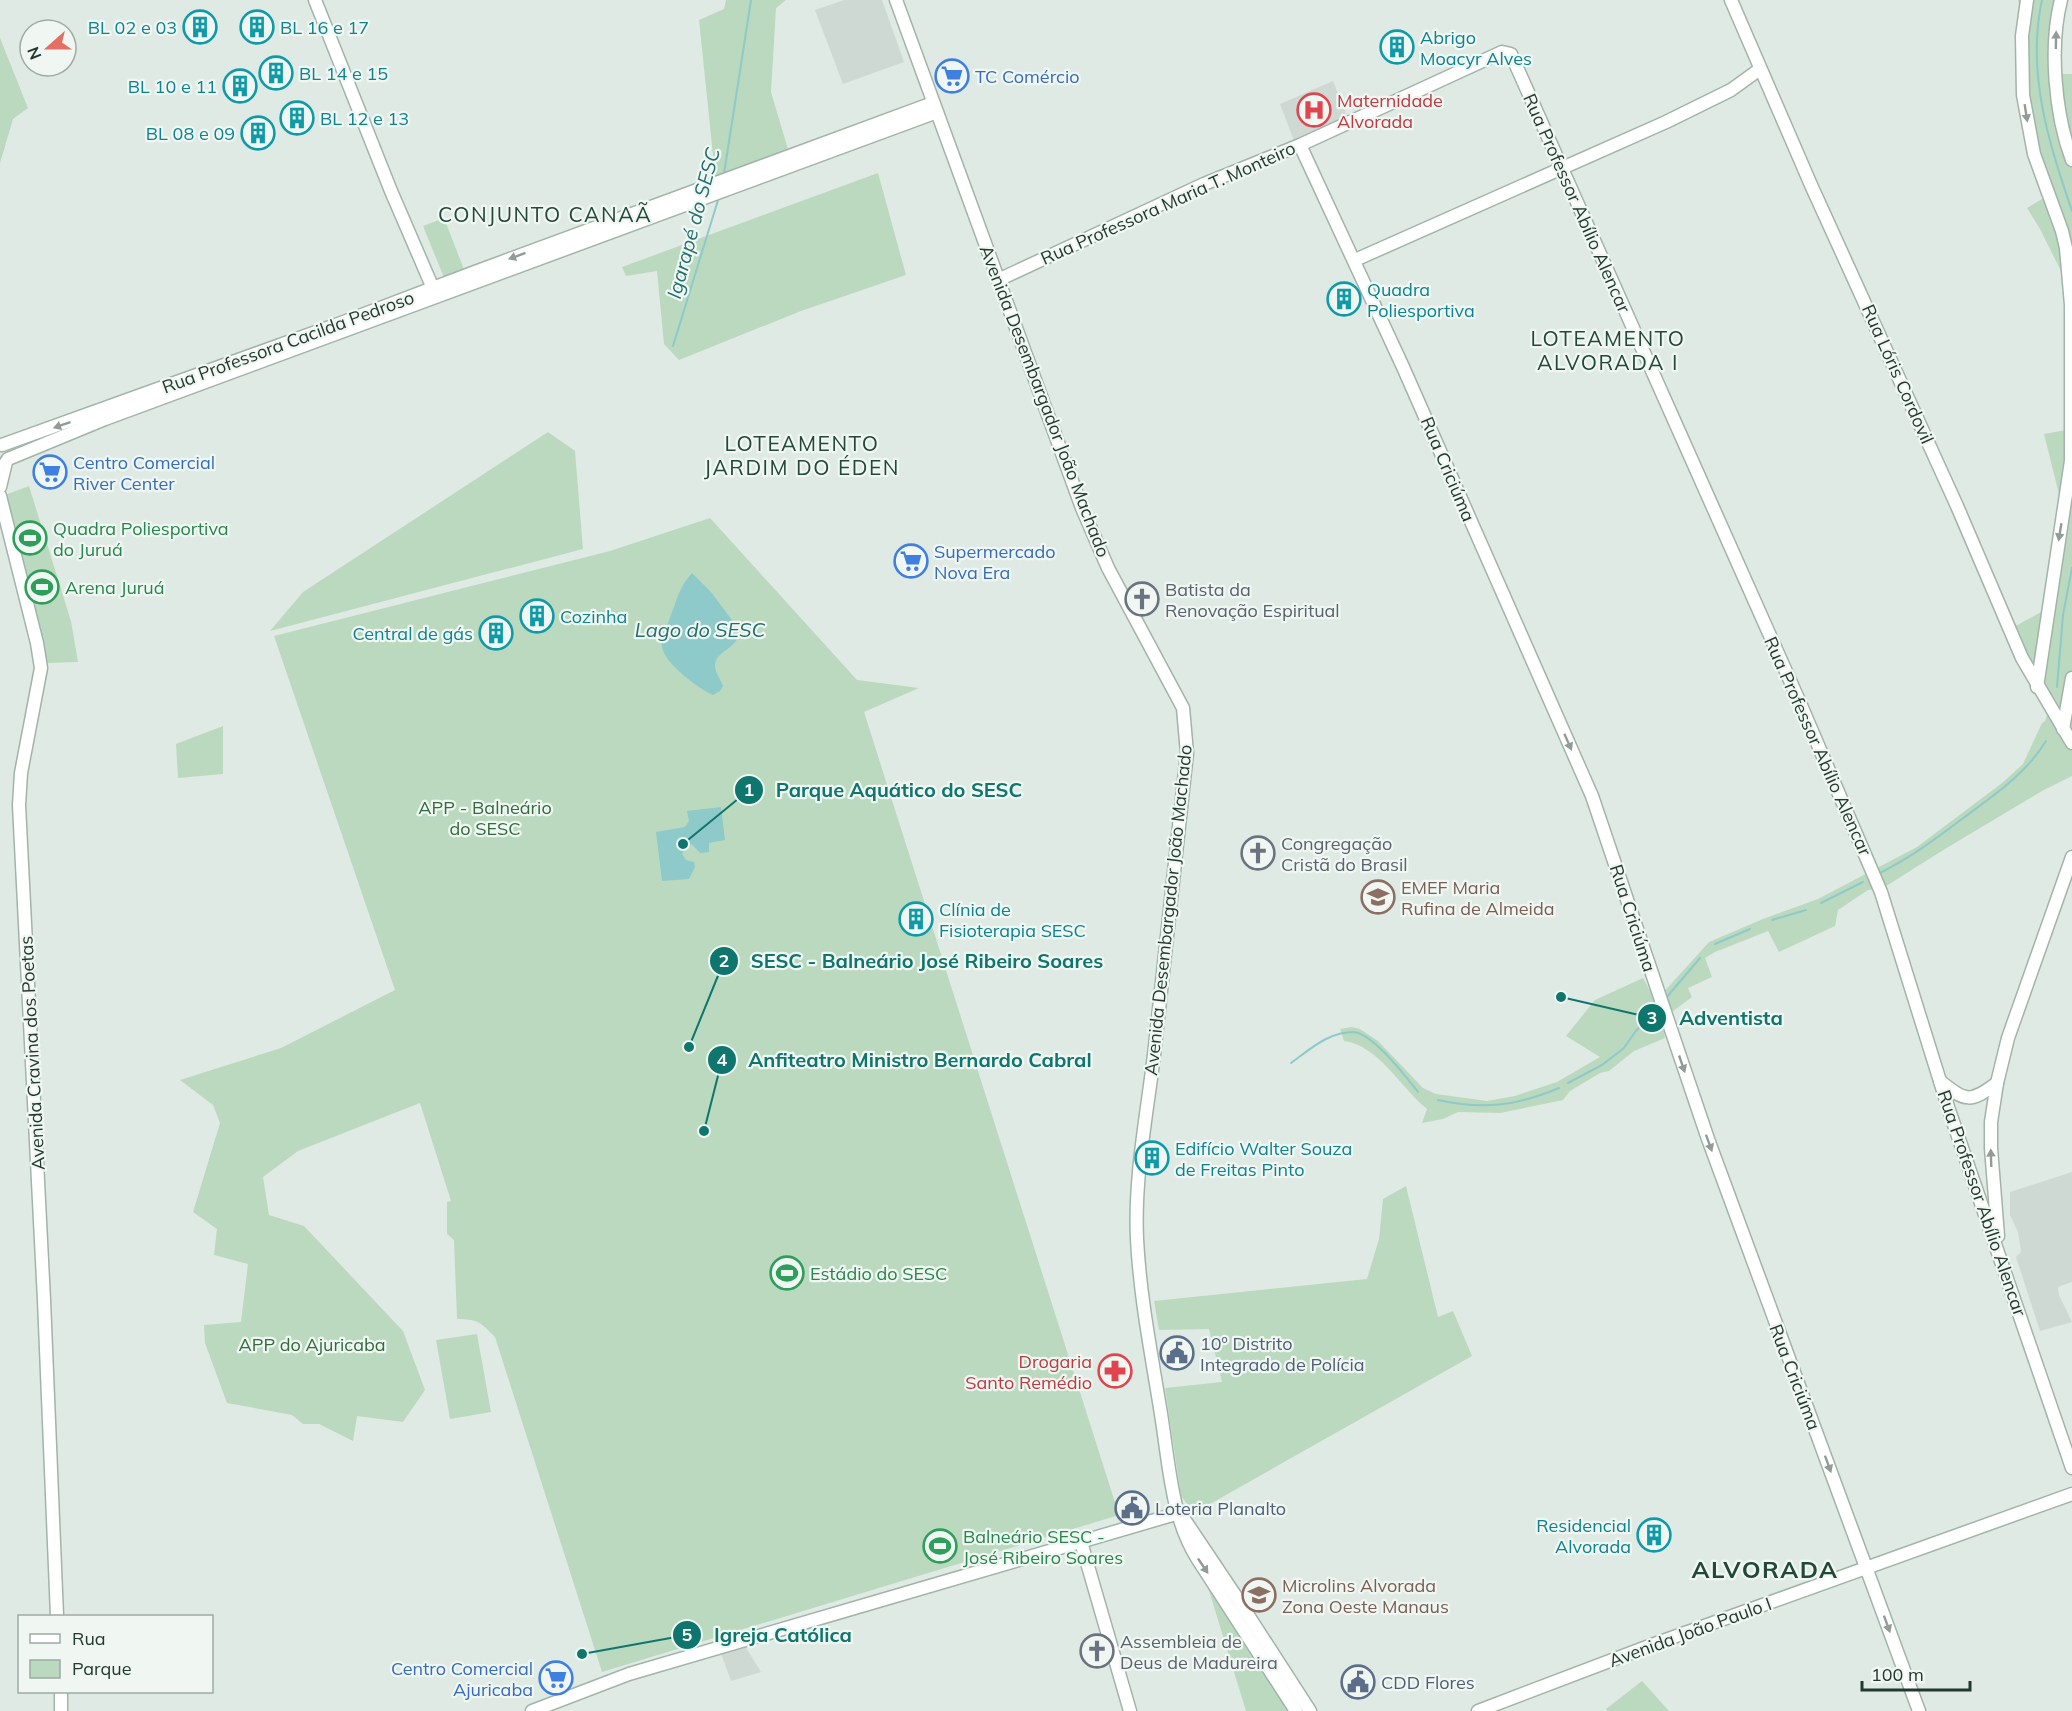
<svg xmlns="http://www.w3.org/2000/svg" width="2072" height="1711" viewBox="0 0 2072 1711" font-family="Mulish,sans-serif">
  <style>
    .built { fill: #cfd9d3 }
    .green { fill: #bbd9be }
    .water { fill: #8dcac9 }
    .lines { fill: none; stroke-linecap: round; stroke-linejoin: round }
    .stream { stroke: #8dcac9; stroke-width: 2 }
    .secondary-casing { stroke: #a1b4aa; stroke-width: 15 }
    .secondary { stroke: #fff; stroke-width: 12 }
    .oneway { fill: #919c97 }
    .labels { text-anchor: middle; dominant-baseline: central; stroke-width: 4.5; stroke-linejoin: round; paint-order: stroke }
    .culture-label { font-size: 18px; fill: #0d838f; stroke: #f0f7f2; text-anchor: start }
    .shop-label { font-size: 18px; fill: #366cbe; stroke: #f0f7f2; text-anchor: start }
    .health-label { font-size: 18px; fill: #be3a42; stroke: #f0f7f2; text-anchor: start }
    .street-label { font-size: 18px; fill: #23382f; stroke: #f0f7f2 }
    .leisure-label { font-size: 18px; fill: #27864d; stroke: #f0f7f2; text-anchor: start }
    .worship-label { font-size: 18px; fill: #5b616d; stroke: #f0f7f2; text-anchor: start }
    .park-label { font-size: 18px; fill: #316b3e; stroke: #f0f7f2 }
    .education-label { font-size: 18px; fill: #785e54; stroke: #f0f7f2; text-anchor: start }
    .service-label { font-size: 18px; fill: #4e5e75; stroke: #f0f7f2; text-anchor: start }
    .water-label { font-size: 20px; font-style: italic; fill: #236e6e; stroke: #f0f7f2 }
    .quarter-label { font-size: 21px; letter-spacing: 1.5px; fill: #214838; stroke: #f0f7f2 }
    .district-label { font-size: 24px; font-weight: bold; letter-spacing: 1.5px; fill: #214838; stroke: #f0f7f2 }
    .leader { fill: none; stroke: #0f766e; stroke-width: 2 }
    .callout-dot { fill: #0f766e; stroke: #f0f7f2; stroke-width: 2 }
    .mark-label { font-size: 18px; text-anchor: middle; font-weight: bold; fill: #fff }
    .callout-label { font-size: 20px; text-anchor: middle; font-weight: bold; fill: #0f766e; stroke: #f0f7f2; stroke-width: 4.5; stroke-linejoin: round; paint-order: stroke }
  </style>
  <rect width="100%" height="100%" fill="#e0eae4"/>
  <!-- built -->
  <g class="built">
    <polygon points="844,0 882,0 904,62 843,84 815,10"/>
    <polygon points="1333,81 1348,118 1294,141 1280,104"/>
    <polygon points="2072,1172 2072,1282 2060,1286 2058,1288 2059,1295 2072,1322 2040,1331 2016,1257 2021,1252 2018,1232 2010,1215 2010,1192"/>
    <polygon points="740,1638 761,1672 731,1681 718,1645"/>
  </g>
  <!-- green -->
  <g class="green">
    <polygon points="726,0 786,0 776,8 771,92 790,156 716,184 699,20 724,9"/>
    <polygon points="2018,0 2058,0 2061,74 2072,74 2072,274 2062,273 2040,229 2027,208 2052,193 2035,144 2026,57 2031,14 2019,4"/>
    <polygon points="0,38 28,108 13,119 0,163"/>
    <polygon points="878,173 906,275 801,311 679,360 664,344 657,271 626,276 622,267"/>
    <polygon points="444,218 465,272 445,280 423,226"/>
    <path d="M2072,429V776L2042,791L1945,849L1883,888L1868,890L1838,910L1835,926L1779,952L1768,931L1715,952L1705,958L1712,977L1688,988L1692,997L1661,1020L1665,1038L1634,1051L1609,1071L1600,1073L1570,1091L1563,1100L1500,1113L1458,1112L1443,1119L1422,1123L1427,1109C1402,1089 1378,1045 1344,1041L1340,1029L1352,1027L1360,1029L1378,1041L1423,1088L1436,1094L1487,1101L1515,1096L1557,1082L1600,1057L1566,1036L1595,1000L1643,978L1650,991L1662,994L1709,942L1763,919L1818,899L1917,847L2002,783L2023,764L2042,723L2045,721L2050,706L2012,628L2052,606L2060,498L2044,434Z"/>
    <polygon points="548,432 575,451 583,549 270,631 303,592"/>
    <polygon points="29,486 71,621 78,662 47,663 5,495"/>
    <path d="M710,518L857,680L919,688L864,712L1119,1515L602,1672L495,1337C480,1322 478,1319 457,1319L454,1240L447,1234V1202L451,1201L420,1103L298,1151L263,1177L269,1215L304,1226L403,1331L425,1390L403,1422L357,1416L353,1441L319,1424H303L292,1415L227,1403L205,1343L204,1325L241,1322L248,1264L214,1255L217,1229L193,1212L220,1123L213,1105L180,1080L281,1048L395,990L274,636L610,551Z"/>
    <polygon points="223,726 223,774 178,778 176,744"/>
    <polygon points="1406,1186 1438,1317 1453,1311 1472,1356 1194,1513 1181,1496 1165,1388 1222,1382 1209,1329 1159,1330 1154,1301 1367,1279 1379,1239 1383,1199"/>
    <polygon points="477,1334 491,1412 450,1419 436,1340"/>
    <polygon points="1198,1555 1295,1711 1246,1711"/>
    <polygon points="1642,1681 1669,1711 1607,1711 1606,1709"/>
  </g>
  <!-- water -->
  <g class="water">
    <path d="M692,573L711,592L740,631C737,651 714,650 715,667C715,672 721,680 723,686L720,691L713,695C698,688 665,664 662,647C660,636 668,625 671,615C677,599 680,586 692,573Z"/>
    <polygon points="721,807 725,840 709,843 709,852 700,853 692,844 685,848 682,854 686,860 694,862 695,867 689,879 662,881 656,832 685,827 689,821 687,811"/>
  </g>
  <g class="lines">
    <!-- stream -->
    <g class="stream">
      <path d="M2042,0C2026,73 2049,143 2072,211"/>
      <polyline points="724,174 751,0"/>
      <polyline points="673,346 719,197"/>
      <polyline points="2057,687 2063,615 2072,568"/>
      <path d="M1878,874C1910,858 1934,840 1962,819C1994,795 2025,775 2046,741"/>
      <polyline points="1821,903 1863,882"/>
      <polyline points="1772,920 1806,910"/>
      <polyline points="1715,944 1750,929"/>
      <polyline points="1666,998 1700,958"/>
      <path d="M1291,1063C1302,1055 1314,1045 1326,1039C1334,1035 1345,1032 1353,1032C1373,1033 1406,1077 1418,1092"/>
      <polyline points="1568,1083 1602,1065 1624,1048 1635,1032 1653,1012"/>
      <path d="M1438,1100C1483,1110 1516,1106 1559,1088"/>
    </g>
    <defs>
      <g id="secondary">
        <polyline points="315,0 391,191 435,293"/>
        <path d="M896,0L1082,508L1108,568L1183,708L1187,753C1176,850 1166,948 1155,1046C1148,1110 1134,1174 1137,1239C1140,1298 1152,1357 1161,1414C1169,1463 1171,1516 1197,1558L1296,1711"/>
        <polyline points="1731,0 1811,185 1957,506 2022,658 2072,743"/>
        <polyline points="2027,0 2022,36 2023,95 2034,154 2062,231 2066,248 2071,305 2071,461 2037,687"/>
        <path d="M2061,0C2049,47 2055,115 2072,160"/>
        <polyline points="1300,145 1403,367 1592,796 1708,1139 1919,1711"/>
        <polyline points="1355,260 1666,122 1731,90 1760,69"/>
        <polyline points="998,280 1204,184 1300,145 1502,52 1511,54 1800,703 1881,892 1949,1110 2072,1468"/>
        <polyline points="2,445 341,323 472,273 933,103"/>
        <polyline points="8,459 105,419 937,112"/>
        <polyline points="0,487 6,462"/>
        <polyline points="0,496 37,643 41,668 21,773 19,805 44,1300 57,1616"/>
        <polyline points="2063,729 2072,678"/>
        <path d="M1940,1081C1966,1102 1970,1103 1997,1083"/>
        <polyline points="1998,1236 1991,1148 1991,1122 1997,1083 2008,1038 2072,857"/>
        <polyline points="1182,1516 1235,1595 1310,1711"/>
        <polyline points="1081,1542 1130,1711"/>
        <polyline points="61,1692 61,1711"/>
        <polyline points="532,1711 629,1674 1179,1513"/>
        <polyline points="1478,1711 1657,1643 2072,1494"/>
      </g>
    </defs>
    <!-- secondary casing -->
    <use href="#secondary" class="secondary-casing"/>
    <!-- secondary -->
    <use href="#secondary" class="secondary"/>
  </g>
  <!-- one-way arrows -->
  <defs><path id="oneway-solid" d="M-6-.8H1V-3.2L6.5 0L1 3.2V.8H-6Z" transform="scale(1.5)"/></defs>
  <g class="oneway">
    <use href="#oneway-solid" transform="translate(2056 40) rotate(-89)"/>
    <use href="#oneway-solid" transform="translate(2026 113) rotate(81)"/>
    <use href="#oneway-solid" transform="translate(517 256) rotate(160)"/>
    <use href="#oneway-solid" transform="translate(62 425) rotate(161)"/>
    <use href="#oneway-solid" transform="translate(2060 532) rotate(99)"/>
    <use href="#oneway-solid" transform="translate(1568 742) rotate(66)"/>
    <use href="#oneway-solid" transform="translate(1682 1064) rotate(71)"/>
    <use href="#oneway-solid" transform="translate(1709 1143) rotate(70)"/>
    <use href="#oneway-solid" transform="translate(1991 1158) rotate(-92)"/>
    <use href="#oneway-solid" transform="translate(1828 1464) rotate(70)"/>
    <use href="#oneway-solid" transform="translate(1203 1566) rotate(56)"/>
    <use href="#oneway-solid" transform="translate(1887 1624) rotate(70)"/>
  </g>
  <!-- icons -->
  <defs>
    <symbol id="building-ring" viewBox="-11 -11 22 22"><circle r="9.5" fill="#f0f7f2" stroke="#0f9aa8" stroke-width="1.5"/><path d="M-4-6H4V6H1V3H-1V6H-4ZM-2.5-4.3h1.7v1.8h-1.7ZM.8-4.3h1.7v1.8H.8ZM-2.5-1h1.7V.8h-1.7ZM.8-1h1.7V.8H.8Z" fill="#0f9aa8"/></symbol>
    <symbol id="supermarket-ring" viewBox="-11 -11 22 22"><circle r="9.5" fill="#f0f7f2" stroke="#3f7fe0" stroke-width="1.5"/><path d="M-6-5.5h2.5l.6 2H6L4.5 2H-2.5L-4.4-4H-6ZM-1.5 3.2a1.3 1.3 0 1 0 .1 0ZM3 3.2a1.3 1.3 0 1 0 .1 0Z" fill="#3f7fe0"/></symbol>
    <symbol id="hospital-ring" viewBox="-11 -11 22 22"><circle r="9.5" fill="#f0f7f2" stroke="#e0444e" stroke-width="1.5"/><path d="M-5-5h3v3.5h4V-5h3V5h-3V1.5h-4V5h-3Z" fill="#e0444e"/></symbol>
    <symbol id="stadium-ring" viewBox="-11 -11 22 22"><circle r="9.5" fill="#f0f7f2" stroke="#2e9e5b" stroke-width="1.5"/><path d="M0-5a6.5 5 0 1 0 0 10a6.5 5 0 1 0 0-10ZM-3.5-1.8h7v3.6h-7Z" fill="#2e9e5b"/></symbol>
    <symbol id="church-ring" viewBox="-11 -11 22 22"><circle r="9.5" fill="#f0f7f2" stroke="#6b7280" stroke-width="1.5"/><path d="M-1.2-6h2.4v3.5h3.3v2.4h-3.3V6h-2.4V-.1h-3.3v-2.4h3.3Z" fill="#6b7280"/></symbol>
    <symbol id="school-ring" viewBox="-11 -11 22 22"><circle r="9.5" fill="#f0f7f2" stroke="#8d6e63" stroke-width="1.5"/><path d="M0-5L7-2L0 1L-7-2ZM-4 1L0 2.5L4 1V4Q0 6-4 4Z" fill="#8d6e63"/></symbol>
    <symbol id="civic-ring" viewBox="-11 -11 22 22"><circle r="9.5" fill="#f0f7f2" stroke="#5c6f8a" stroke-width="1.5"/><path d="M-.6-6.5H3V-4.5H.6V-3L4-1V1h2V6H-6V1h2V-1L-.6-3ZM-1.2 2.5V6h2.4V2.5Z" fill="#5c6f8a"/></symbol>
    <symbol id="pharmacy-ring" viewBox="-11 -11 22 22"><circle r="9.5" fill="#f0f7f2" stroke="#e0444e" stroke-width="1.5"/><path d="M-2-6h4v4h4v4h-4v4h-4v-4h-4v-4h4Z" fill="#e0444e"/></symbol>
    <symbol id="university-ring" viewBox="-11 -11 22 22"><circle r="9.5" fill="#f0f7f2" stroke="#8d6e63" stroke-width="1.5"/><path d="M0-5L7-2L0 1L-7-2ZM-4 1L0 2.5L4 1V4Q0 6-4 4Z" fill="#8d6e63"/></symbol>
  </defs>
  <g fill-rule="evenodd">
    <use href="#building-ring" x="181" y="8" width="38" height="38"/>
    <use href="#building-ring" x="238" y="8" width="38" height="38"/>
    <use href="#building-ring" x="1378" y="28" width="38" height="38"/>
    <use href="#building-ring" x="257" y="54" width="38" height="38"/>
    <use href="#supermarket-ring" x="933" y="57" width="38" height="38"/>
    <use href="#building-ring" x="221" y="67" width="38" height="38"/>
    <use href="#hospital-ring" x="1295" y="91" width="38" height="38"/>
    <use href="#building-ring" x="278" y="99" width="38" height="38"/>
    <use href="#building-ring" x="239" y="114" width="38" height="38"/>
    <use href="#building-ring" x="1325" y="280" width="38" height="38"/>
    <use href="#supermarket-ring" x="31" y="453" width="38" height="38"/>
    <use href="#stadium-ring" x="11" y="519" width="38" height="38"/>
    <use href="#supermarket-ring" x="892" y="542" width="38" height="38"/>
    <use href="#stadium-ring" x="23" y="568" width="38" height="38"/>
    <use href="#church-ring" x="1123" y="580" width="38" height="38"/>
    <use href="#building-ring" x="518" y="597" width="38" height="38"/>
    <use href="#building-ring" x="477" y="614" width="38" height="38"/>
    <use href="#church-ring" x="1239" y="834" width="38" height="38"/>
    <use href="#school-ring" x="1359" y="878" width="38" height="38"/>
    <use href="#building-ring" x="897" y="900" width="38" height="38"/>
    <use href="#building-ring" x="1133" y="1139" width="38" height="38"/>
    <use href="#stadium-ring" x="768" y="1254" width="38" height="38"/>
    <use href="#civic-ring" x="1158" y="1334" width="38" height="38"/>
    <use href="#pharmacy-ring" x="1096" y="1352" width="38" height="38"/>
    <use href="#civic-ring" x="1113" y="1489" width="38" height="38"/>
    <use href="#building-ring" x="1635" y="1516" width="38" height="38"/>
    <use href="#stadium-ring" x="921" y="1527" width="38" height="38"/>
    <use href="#university-ring" x="1240" y="1576" width="38" height="38"/>
    <use href="#church-ring" x="1078" y="1632" width="38" height="38"/>
    <use href="#supermarket-ring" x="537" y="1659" width="38" height="38"/>
    <use href="#civic-ring" x="1339" y="1663" width="38" height="38"/>
  </g>
  <g class="labels">
    <!-- culture labels -->
    <g class="culture-label">
      <text x="177" y="27" text-anchor="end">BL 02 e 03</text>
      <text x="280" y="27">BL 16 e 17</text>
      <text x="1420" y="37">Abrigo<tspan x="1420" dy="21">Moacyr Alves</tspan></text>
      <text x="299" y="73">BL 14 e 15</text>
      <text x="217" y="86" text-anchor="end">BL 10 e 11</text>
      <text x="320" y="118">BL 12 e 13</text>
      <text x="235" y="133" text-anchor="end">BL 08 e 09</text>
      <text x="1367" y="289">Quadra<tspan x="1367" dy="21">Poliesportiva</tspan></text>
      <text x="560" y="616">Cozinha</text>
      <text x="473" y="633" text-anchor="end">Central de gás</text>
      <text x="939" y="909">Clínia de<tspan x="939" dy="21">Fisioterapia SESC</tspan></text>
      <text x="1175" y="1148">Edifício Walter Souza<tspan x="1175" dy="21">de Freitas Pinto</tspan></text>
      <text x="1631" y="1525" text-anchor="end">Residencial<tspan x="1631" dy="21">Alvorada</tspan></text>
    </g>
    <!-- shop labels -->
    <g class="shop-label">
      <text x="975" y="76">TC Comércio</text>
      <text x="73" y="462">Centro Comercial<tspan x="73" dy="21">River Center</tspan></text>
      <text x="934" y="551">Supermercado<tspan x="934" dy="21">Nova Era</tspan></text>
      <text x="533" y="1668" text-anchor="end">Centro Comercial<tspan x="533" dy="21">Ajuricaba</tspan></text>
    </g>
    <!-- health labels -->
    <g class="health-label">
      <text x="1337" y="100">Maternidade<tspan x="1337" dy="21">Alvorada</tspan></text>
      <text x="1092" y="1361" text-anchor="end">Drogaria<tspan x="1092" dy="21">Santo Remédio</tspan></text>
    </g>
    <!-- street labels -->
    <g class="street-label">
      <text transform="translate(1168 203) rotate(-24)">Rua Professora Maria T. Monteiro</text>
      <text transform="translate(1577 203) rotate(66)">Rua Professor Abílio Alencar</text>
      <text transform="translate(288 342) rotate(-20)">Rua Professora Cacilda Pedroso</text>
      <text transform="translate(1898 374) rotate(66)">Rua Lóris Cordovil</text>
      <text transform="translate(1045 401) rotate(69)">Avenida Desembargador João Machado</text>
      <text transform="translate(1448 469) rotate(67)">Rua Criciúma</text>
      <text transform="translate(1818 746) rotate(66)">Rua Professor Abílio Alencar</text>
      <text transform="translate(1168 910) rotate(-84)">Avenida Desembargador João Machado</text>
      <text transform="translate(1633 918) rotate(72)">Rua Criciúma</text>
      <text transform="translate(32 1053) rotate(-93)">Avenida Cravina dos Poetas</text>
      <text transform="translate(1982 1203) rotate(71)">Rua Professor Abílio Alencar</text>
      <text transform="translate(1795 1377) rotate(69)">Rua Criciúma</text>
      <text transform="translate(1690 1632) rotate(-20)">Avenida João Paulo I</text>
    </g>
    <!-- leisure labels -->
    <g class="leisure-label">
      <text x="53" y="528">Quadra Poliesportiva<tspan x="53" dy="21">do Juruá</tspan></text>
      <text x="65" y="587">Arena Juruá</text>
      <text x="810" y="1273">Estádio do SESC</text>
      <text x="963" y="1536">Balneário SESC -<tspan x="963" dy="21">José Ribeiro Soares</tspan></text>
    </g>
    <!-- worship labels -->
    <g class="worship-label">
      <text x="1165" y="589">Batista da<tspan x="1165" dy="21">Renovação Espiritual</tspan></text>
      <text x="1281" y="843">Congregação<tspan x="1281" dy="21">Cristã do Brasil</tspan></text>
      <text x="1120" y="1641">Assembleia de<tspan x="1120" dy="21">Deus de Madureira</tspan></text>
    </g>
    <!-- park labels -->
    <g class="park-label">
      <text x="485" y="807">APP - Balneário<tspan x="485" dy="21">do SESC</tspan></text>
      <text x="312" y="1344">APP do Ajuricaba</text>
    </g>
    <!-- education labels -->
    <g class="education-label">
      <text x="1401" y="887">EMEF Maria<tspan x="1401" dy="21">Rufina de Almeida</tspan></text>
      <text x="1282" y="1585">Microlins Alvorada<tspan x="1282" dy="21">Zona Oeste Manaus</tspan></text>
    </g>
    <!-- service labels -->
    <g class="service-label">
      <text x="1200" y="1343">10º Distrito<tspan x="1200" dy="21">Integrado de Polícia</tspan></text>
      <text x="1155" y="1508">Loteria Planalto</text>
      <text x="1381" y="1682">CDD Flores</text>
    </g>
    <!-- water labels -->
    <g class="water-label">
      <text transform="translate(693 223) rotate(-75)">Igarapé do SESC</text>
      <text x="700" y="629">Lago do SESC</text>
    </g>
    <!-- quarter labels -->
    <g class="quarter-label">
      <text x="545" y="214">CONJUNTO CANAÃ</text>
      <text x="1608" y="338">LOTEAMENTO<tspan x="1608" dy="24">ALVORADA I</tspan></text>
      <text x="802" y="443">LOTEAMENTO<tspan x="802" dy="24">JARDIM DO ÉDEN</tspan></text>
    </g>
    <!-- district labels -->
    <g class="district-label">
      <text x="1765" y="1569">ALVORADA</text>
    </g>
  </g>
  <!-- callouts -->
  <path class="leader" d="M683 844L749 790M689 1047L724 961M1561 997L1652 1018M704 1131L722 1060M582 1654L687 1635"/>
  <g class="callout-dot">
    <circle cx="683" cy="844" r="6"/>
    <circle cx="689" cy="1047" r="6"/>
    <circle cx="1561" cy="997" r="6"/>
    <circle cx="704" cy="1131" r="6"/>
    <circle cx="582" cy="1654" r="6"/>
    <circle cx="749" cy="790" r="15"/>
    <circle cx="724" cy="961" r="15"/>
    <circle cx="1652" cy="1018" r="15"/>
    <circle cx="722" cy="1060" r="15"/>
    <circle cx="687" cy="1635" r="15"/>
  </g>
  <g class="mark-label">
    <text x="749" y="796">1</text>
    <text x="724" y="967">2</text>
    <text x="1652" y="1024">3</text>
    <text x="722" y="1066">4</text>
    <text x="687" y="1641">5</text>
  </g>
  <g class="callout-label">
    <text x="899" y="797">Parque Aquático do SESC</text>
    <text x="927" y="968">SESC - Balneário José Ribeiro Soares</text>
    <text x="1731" y="1025">Adventista</text>
    <text x="920" y="1067">Anfiteatro Ministro Bernardo Cabral</text>
    <text x="783" y="1642">Igreja Católica</text>
  </g>
  <!-- legend -->
  <rect x="18" y="1615" width="195" height="78" fill="#f0f7f2" stroke="#9eaba4" stroke-width="1.5"/>
  <rect x="30" y="1634" width="30" height="9" fill="#ffffff" stroke="#9eaba4" stroke-width="1.5"/>
  <text x="72" y="1645" font-size="18" fill="#23382f">Rua</text>
  <rect x="30" y="1660" width="30" height="18" fill="#bbd9be" stroke="#9eaba4" stroke-width="1.5"/>
  <text x="72" y="1675" font-size="18" fill="#23382f">Parque</text>
  <!-- north arrow -->
  <g transform="translate(48 48) rotate(249)"><circle r="28" fill="#f0f7f2" stroke="#9eaba4" stroke-width="1.5"/>
  <path d="M0-4.5L10 22L0 15L-10 22Z" fill="#e46f64"/>
  <text y="-9" font-size="16" font-weight="bold" text-anchor="middle" fill="#23382f">N</text>
  </g>
  <!-- scale -->
  <path d="M1862 1681v9h108v-9" fill="none" stroke="#23382f" stroke-width="3"/>
  <text x="1871" y="1681" font-size="18" fill="#23382f" stroke="#f0f7f2" stroke-width="4.5" paint-order="stroke">100 m</text>
</svg>
